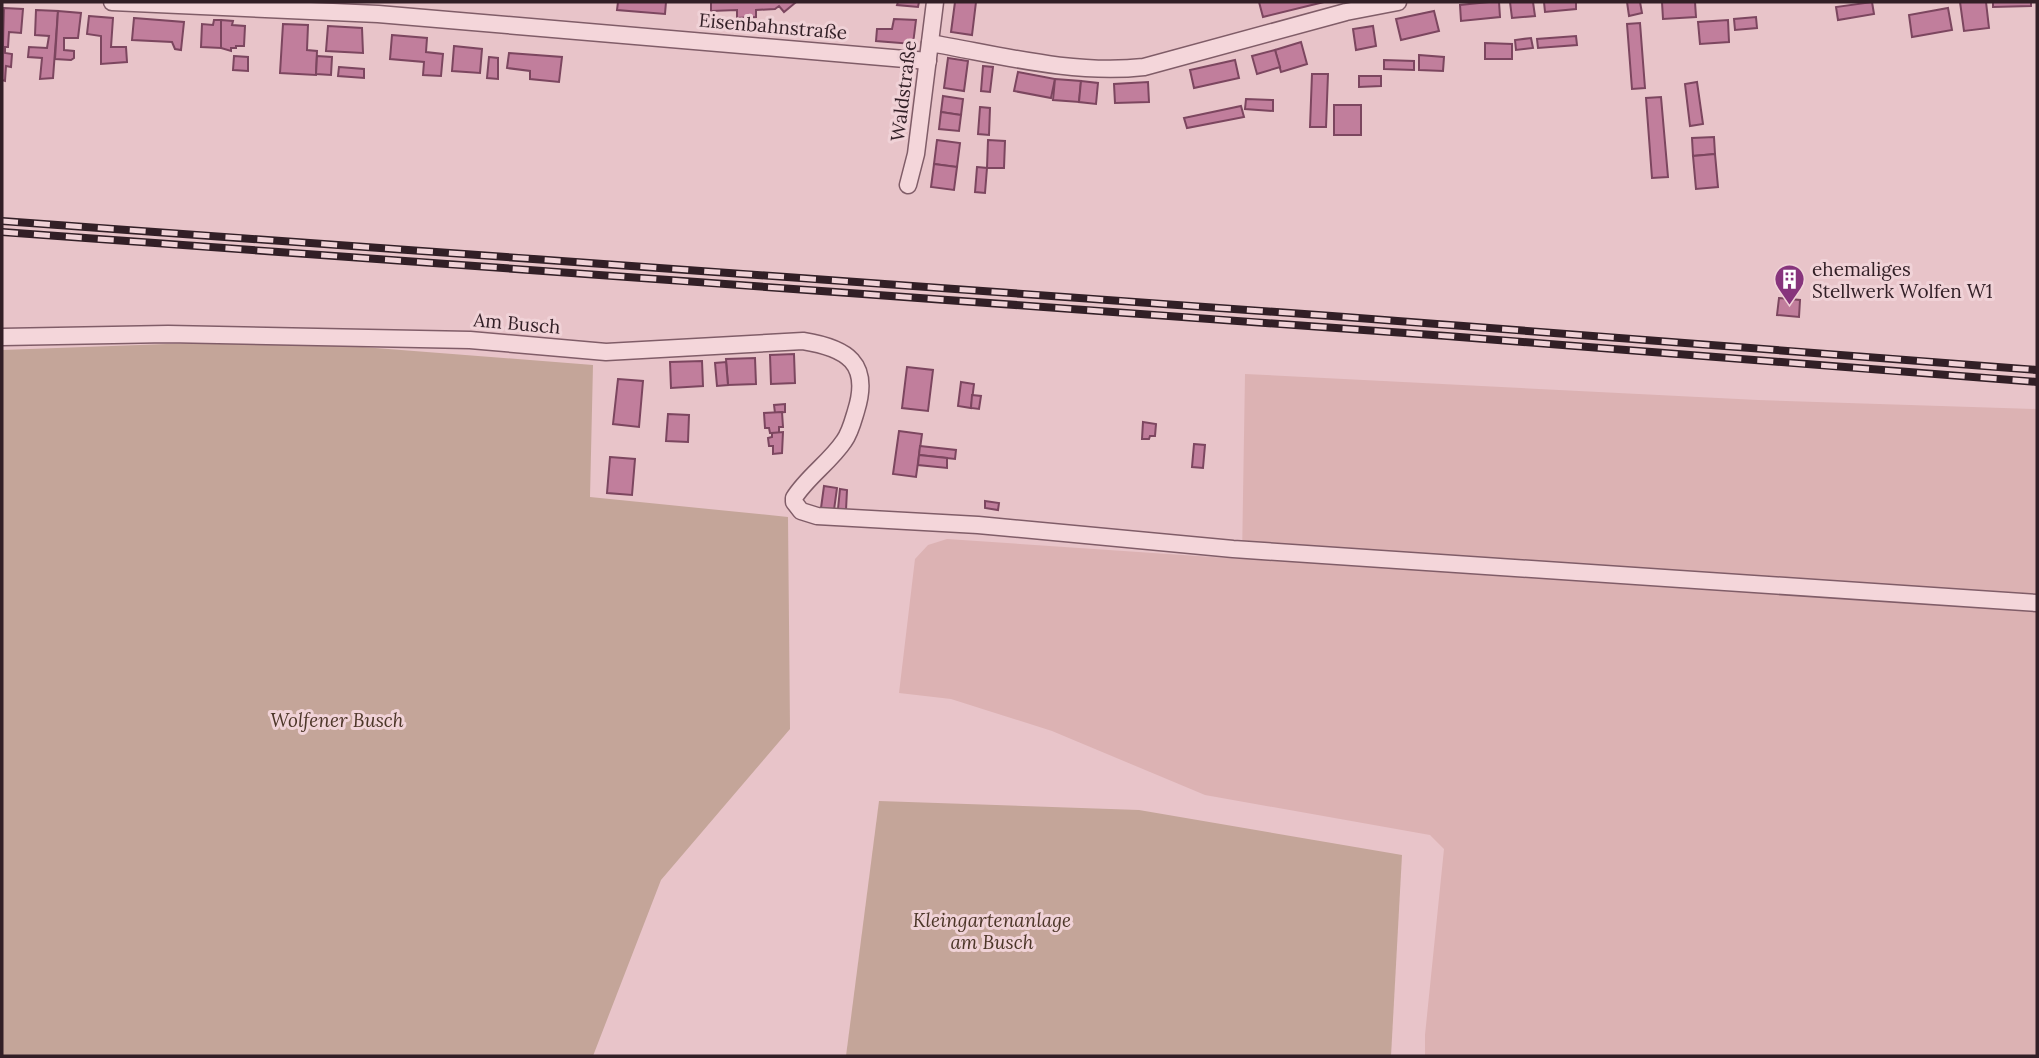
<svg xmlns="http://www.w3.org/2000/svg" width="2039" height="1058" viewBox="0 0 2039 1058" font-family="Lora,serif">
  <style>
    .farmland { fill: #dcb2b3 }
    .green { fill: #c4a599 }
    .building { fill: #c17e9c; stroke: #7c465f; stroke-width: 2 }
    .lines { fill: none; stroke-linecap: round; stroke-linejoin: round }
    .minor-casing { stroke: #805d68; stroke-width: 19 }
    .minor { stroke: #f4d6da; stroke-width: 16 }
    .rail-casing { stroke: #321f26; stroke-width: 8 }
    .rail { stroke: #f0d2d7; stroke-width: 5; stroke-dasharray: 16; stroke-linecap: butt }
    .labels { text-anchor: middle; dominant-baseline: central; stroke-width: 6; stroke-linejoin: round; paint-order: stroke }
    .street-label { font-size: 19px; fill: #321f26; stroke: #f0d2d7 }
    .poi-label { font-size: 19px; fill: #321f26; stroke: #f0d2d7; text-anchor: start }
    .park-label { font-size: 19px; font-style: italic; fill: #4c3628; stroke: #f0d2d7 }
  </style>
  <rect width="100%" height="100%" fill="#e8c4c9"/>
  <!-- farmland -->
  <polygon class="farmland" points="1245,374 1758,400 2037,409 2037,1056 1425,1056 1425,1035 1444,849 1430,835 1205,795 1052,731 951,699 899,693 915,559 928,545 947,539 1242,559"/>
  <!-- green -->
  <g class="green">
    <polygon points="273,340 593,365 590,497 788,517 790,729 661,880 593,1056 2,1056 2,350"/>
    <polygon points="879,801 1139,810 1402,855 1391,1056 846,1056"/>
  </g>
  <!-- building -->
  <g class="building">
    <polygon points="618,2 666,2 665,14 617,10"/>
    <polygon points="711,2 794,2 795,3 784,12 779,6 775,9 756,10 756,17 737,18 737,10 711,11"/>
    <polygon points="898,2 919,2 918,7 897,5"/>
    <polygon points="955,2 976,2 972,35 951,32"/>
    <polygon points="1259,2 1324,2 1263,17"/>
    <polygon points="1489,2 1499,2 1500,17 1461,21 1460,5"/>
    <polygon points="1510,2 1533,2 1535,16 1512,18"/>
    <polygon points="1544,2 1576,2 1576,9 1545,12"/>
    <polygon points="1627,2 1640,2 1642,13 1629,16"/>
    <polygon points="1662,2 1695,2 1696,17 1663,19"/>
    <polygon points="1872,2 1874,14 1838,20 1836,7"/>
    <polygon points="1960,2 1986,2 1989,28 1964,31"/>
    <polygon points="1993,2 2031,2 2031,6 1993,7"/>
    <polygon points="4,8 23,9 21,33 9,32 8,47 5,47 5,53 12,54 11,67 6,66 5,81 2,80"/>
    <polygon points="1948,8 1952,30 1912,37 1909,15"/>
    <polygon points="36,10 58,11 53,78 40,79 42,58 28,57 29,47 47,48 49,36 35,35"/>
    <polygon points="58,11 81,13 78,38 64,38 64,50 74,51 74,58 71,60 55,59"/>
    <polygon points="1434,11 1439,31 1401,40 1396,19"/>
    <polygon points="89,16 113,18 111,47 126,47 127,62 101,64 101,36 87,34"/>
    <polygon points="1756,17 1757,28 1735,30 1734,19"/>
    <polygon points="134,18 184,22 181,50 175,49 172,42 132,40"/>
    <polygon points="894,19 916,20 913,44 876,41 877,29 892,29"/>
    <polygon points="214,20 221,20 221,48 201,47 202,24 213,25"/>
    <polygon points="221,20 233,21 232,25 245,26 244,46 236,46 236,48 231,48 231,51 221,48"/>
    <polygon points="1728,20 1729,42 1700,44 1698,22"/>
    <polygon points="1640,23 1645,88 1632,89 1627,24"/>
    <polygon points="283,24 308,25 307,50 317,51 316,75 280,73"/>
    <polygon points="328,26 362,28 363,53 326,51"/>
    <polygon points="1373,26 1376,46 1356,50 1353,29"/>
    <polygon points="392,35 427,38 426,52 443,54 441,76 423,75 424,62 390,59"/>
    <polygon points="1576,36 1577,45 1538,48 1537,39"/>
    <polygon points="1531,38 1533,48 1516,50 1515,40"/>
    <polygon points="1301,42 1307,64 1281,72 1275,50"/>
    <polygon points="1485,43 1512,44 1512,59 1485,59"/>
    <polygon points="454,46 482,49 480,73 452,71"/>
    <polygon points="1275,50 1280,67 1257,74 1252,56"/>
    <polygon points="509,53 562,57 559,82 530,79 530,71 507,68"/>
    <polygon points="1419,55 1444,57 1443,71 1419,70"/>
    <polygon points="234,56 248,57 248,71 233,70"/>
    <polygon points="317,56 332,57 331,75 316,74"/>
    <polygon points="489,57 498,58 498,79 487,78"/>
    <polygon points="948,58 968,61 964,91 944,88"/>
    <polygon points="1235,60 1239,78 1194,88 1190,70"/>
    <polygon points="1384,60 1414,61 1414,70 1384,69"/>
    <polygon points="983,66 993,67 990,92 981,91"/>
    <polygon points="339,67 364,69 364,78 338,76"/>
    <polygon points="1018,72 1055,79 1051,98 1014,91"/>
    <polygon points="1312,74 1328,74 1326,127 1310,127"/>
    <polygon points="1359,76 1381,76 1381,86 1359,87"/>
    <polygon points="1055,79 1081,81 1079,102 1053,100"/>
    <polygon points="1081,81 1098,83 1096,104 1079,102"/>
    <polygon points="1148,82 1149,102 1115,103 1114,84"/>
    <polygon points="1697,82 1703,124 1690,126 1685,84"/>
    <polygon points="943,96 963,99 961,115 941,112"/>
    <polygon points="1661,97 1668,177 1652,178 1646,98"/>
    <polygon points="1246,99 1273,100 1273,111 1245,109"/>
    <rect x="1334" y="105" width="27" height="30"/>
    <polygon points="1241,106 1244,117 1187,128 1184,118"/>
    <polygon points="980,107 990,108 989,135 978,134"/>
    <polygon points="941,112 961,115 959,131 939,129"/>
    <polygon points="1714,137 1715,154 1693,156 1692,138"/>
    <polygon points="937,140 960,143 957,167 934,164"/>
    <polygon points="988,140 1005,141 1004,168 987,168"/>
    <polygon points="1715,154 1718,187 1696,189 1693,156"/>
    <polygon points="934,164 957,167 954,190 931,187"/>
    <polygon points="977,167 987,168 985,193 975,192"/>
    <polygon points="1779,298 1800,300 1799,317 1777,315"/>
    <polygon points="794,354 795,383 771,384 770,355"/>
    <polygon points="755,358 756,384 728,385 726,359"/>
    <polygon points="702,361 703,386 671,388 670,362"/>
    <polygon points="726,362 728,385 717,386 715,363"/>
    <polygon points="907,367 933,370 928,411 902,408"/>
    <polygon points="618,379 643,381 639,427 613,424"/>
    <polygon points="961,382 974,384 971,408 958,406"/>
    <polygon points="972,395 981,396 979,409 971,408"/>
    <polygon points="785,404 785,412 775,413 774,405"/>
    <polygon points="782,412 783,427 779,427 779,433 770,433 769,428 765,428 764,413"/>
    <polygon points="668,414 689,415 688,442 666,441"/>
    <polygon points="1143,422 1156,424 1155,436 1150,436 1149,439 1142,439"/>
    <polygon points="899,431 922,434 916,477 893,474"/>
    <polygon points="783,432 782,453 773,454 773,446 769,446 768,438 772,437 772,433"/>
    <polygon points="1194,444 1205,445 1203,468 1192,467"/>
    <polygon points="920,446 956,450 955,459 919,455"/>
    <polygon points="919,455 947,458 947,468 918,465"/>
    <polygon points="610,457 635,459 632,495 607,493"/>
    <polygon points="824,486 837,488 834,510 821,508"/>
    <polygon points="840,489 847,490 846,510 838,509"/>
    <polygon points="985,501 999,503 998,510 985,508"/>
  </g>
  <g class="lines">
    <defs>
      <g id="minor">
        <polyline points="112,2 378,14 928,61"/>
        <path d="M930,43C1000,55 1073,75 1144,67L1346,12L1398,2"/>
        <polyline points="908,185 916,154 935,2"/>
        <path d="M2,337L168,334L470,340L606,352L803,341C847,348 871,363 856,411C853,421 850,433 844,441C830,462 807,477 794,498V502L801,511L817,516L978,525L1233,549L2037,603"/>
      </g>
    </defs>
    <!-- minor casing -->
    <use href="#minor" class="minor-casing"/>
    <!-- minor -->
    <use href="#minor" class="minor"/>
    <defs>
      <g id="rail">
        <polyline points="2,221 1332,316 2037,370"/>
        <polyline points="2,232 1447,336 2037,382"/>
      </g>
    </defs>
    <!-- rail casing -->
    <use href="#rail" class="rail-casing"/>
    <!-- rail -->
    <use href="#rail" class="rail"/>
  </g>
  <!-- icons -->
  <defs>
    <symbol id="building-pin" viewBox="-11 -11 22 30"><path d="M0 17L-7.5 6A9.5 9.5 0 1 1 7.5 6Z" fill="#87347c" stroke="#f0d2d7"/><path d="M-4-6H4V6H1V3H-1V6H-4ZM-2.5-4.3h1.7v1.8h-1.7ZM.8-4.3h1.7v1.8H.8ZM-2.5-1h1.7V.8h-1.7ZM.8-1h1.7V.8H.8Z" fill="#fff"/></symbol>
  </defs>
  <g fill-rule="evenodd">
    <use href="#building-pin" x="1772" y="262" width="35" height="47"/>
  </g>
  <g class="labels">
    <!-- street labels -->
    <g class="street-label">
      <text transform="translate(773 26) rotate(5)">Eisenbahnstraße</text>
      <text transform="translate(903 91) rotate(-83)">Waldstraße</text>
      <text transform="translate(517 323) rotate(5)">Am Busch</text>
    </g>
    <!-- poi labels -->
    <g class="poi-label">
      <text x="1812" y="269">ehemaliges<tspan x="1812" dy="22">Stellwerk Wolfen W1</tspan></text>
    </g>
    <!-- park labels -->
    <g class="park-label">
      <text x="337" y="720">Wolfener Busch</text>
      <text x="992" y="920">Kleingartenanlage<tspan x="992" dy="22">am Busch</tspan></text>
    </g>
  </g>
  <!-- border -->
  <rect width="2039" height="1058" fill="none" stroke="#321f26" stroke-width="7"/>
</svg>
